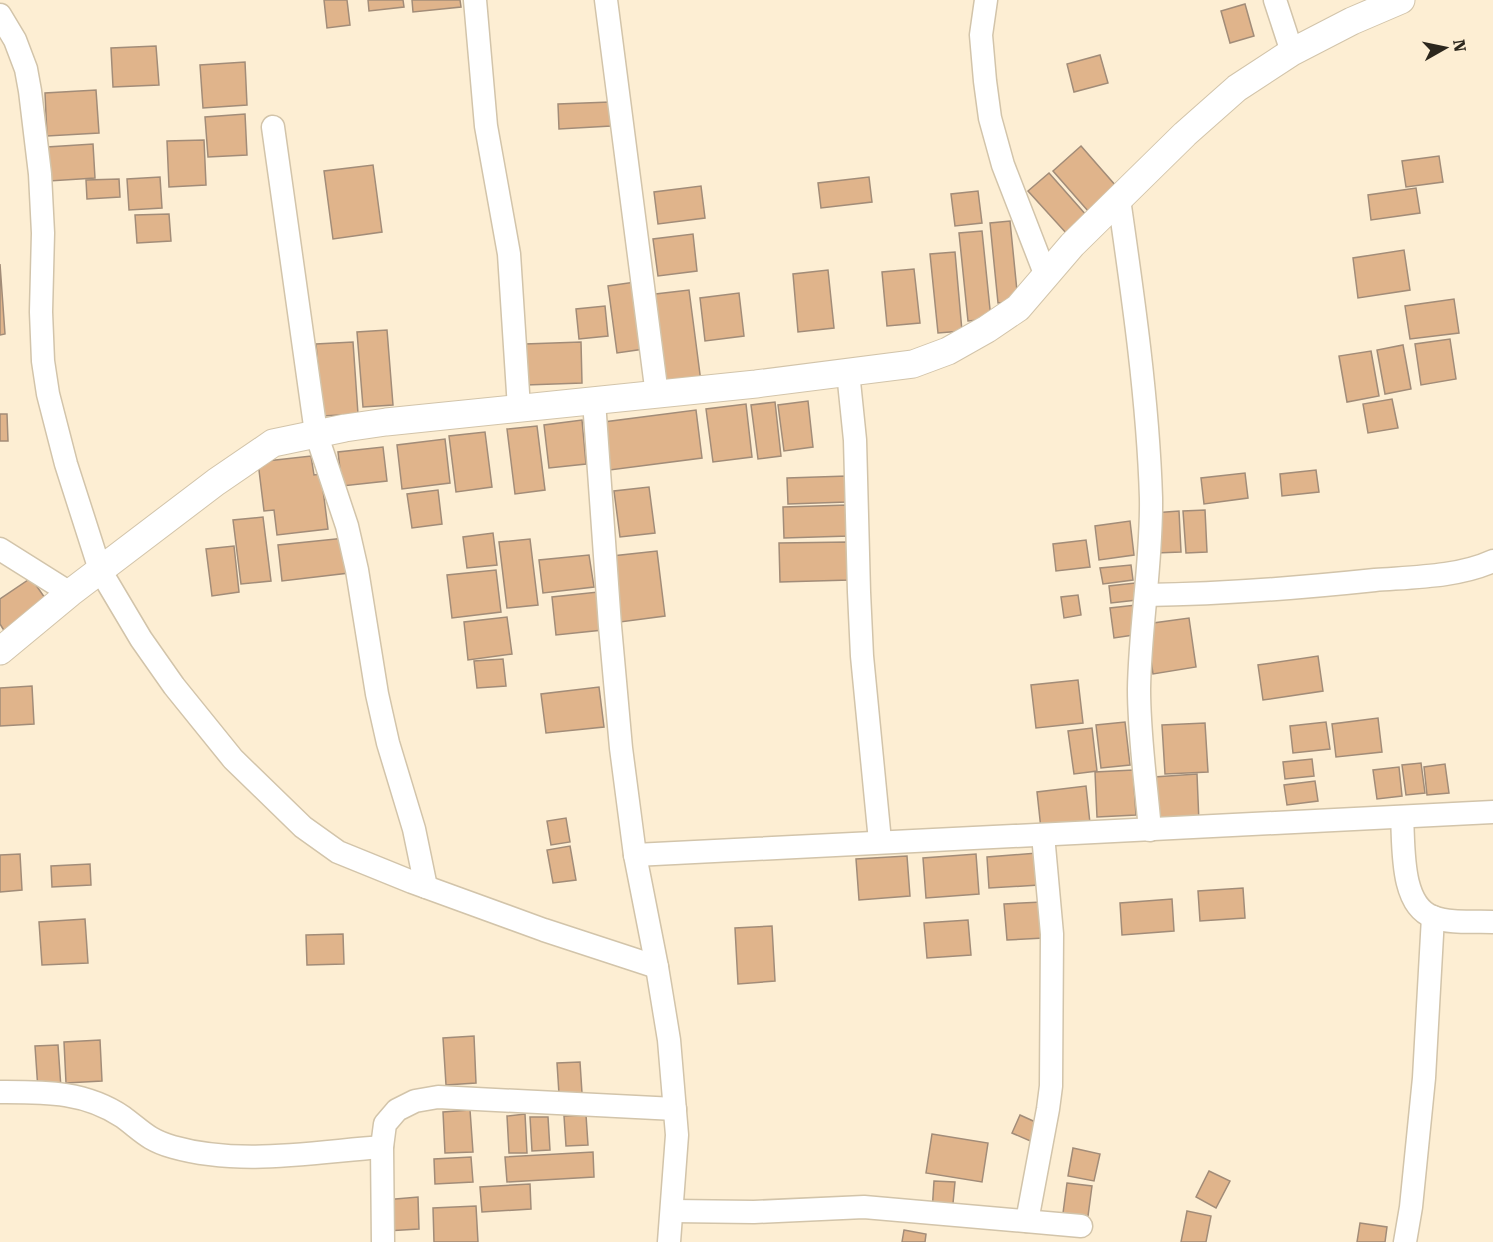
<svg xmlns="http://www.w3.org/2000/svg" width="1493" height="1242" viewBox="0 0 1493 1242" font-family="'Roboto Serif',serif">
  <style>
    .building { fill: #e0b48b; stroke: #a28c78; stroke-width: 1.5 }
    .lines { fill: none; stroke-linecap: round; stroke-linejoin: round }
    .minor-casing { stroke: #d2c4aa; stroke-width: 25 }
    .tertiary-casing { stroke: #d2c4aa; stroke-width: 29 }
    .minor { stroke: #fff; stroke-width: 22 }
    .tertiary { stroke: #fff; stroke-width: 27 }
  </style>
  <rect width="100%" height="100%" fill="#fdeed3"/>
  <!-- building -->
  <g class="building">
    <polygon points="324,0 347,0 350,25 327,28"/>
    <polygon points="368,0 403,0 404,7 369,11"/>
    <polygon points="412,0 460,0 461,7 413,12"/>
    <polygon points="1245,4 1254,36 1230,43 1221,11"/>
    <polygon points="156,46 159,85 113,87 111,48"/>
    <polygon points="1100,55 1108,83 1074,92 1067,64"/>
    <polygon points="245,62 247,105 203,108 200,65"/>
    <polygon points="96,90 99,133 47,136 45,93"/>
    <polygon points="610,102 611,126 559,129 558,104"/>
    <polygon points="245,114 247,155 208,157 205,117"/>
    <polygon points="204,140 206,185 169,187 167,141"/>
    <polygon points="93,144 95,178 49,181 47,147"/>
    <polygon points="1081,146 1116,186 1088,211 1053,171"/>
    <polygon points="1439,156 1443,182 1406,187 1402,161"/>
    <polygon points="373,165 382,232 333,239 324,171"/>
    <polygon points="1049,173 1087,216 1067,234 1028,191"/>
    <polygon points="160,177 162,208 129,210 127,179"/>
    <polygon points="869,177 872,202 821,208 818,183"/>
    <polygon points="119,179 120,197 87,199 86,180"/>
    <polygon points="701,186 705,218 658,224 654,192"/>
    <polygon points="1416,188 1420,213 1371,220 1368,195"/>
    <polygon points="978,191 982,223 955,226 951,194"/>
    <polygon points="169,214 171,241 137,243 135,215"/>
    <polygon points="1010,221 1018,301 998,303 990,223"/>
    <polygon points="982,231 991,319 968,321 959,233"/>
    <polygon points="693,234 697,271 658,276 653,239"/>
    <polygon points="1404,250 1410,290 1358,298 1353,258"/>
    <polygon points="955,252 962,331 938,333 930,254"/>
    <polygon points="0,264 5,334 0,335"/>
    <polygon points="914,269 920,323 887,326 882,272"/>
    <polygon points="828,270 834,328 798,332 793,274"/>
    <polygon points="635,282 644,349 617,353 608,286"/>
    <polygon points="689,290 701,382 658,387 647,295"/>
    <polygon points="739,293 744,336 705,341 700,298"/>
    <polygon points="1454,299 1459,333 1410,339 1405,306"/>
    <polygon points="605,306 608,336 579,339 576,309"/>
    <polygon points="387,330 393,405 363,407 357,332"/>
    <polygon points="1450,339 1456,379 1421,385 1415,344"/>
    <polygon points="353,342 358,414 322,416 316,344"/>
    <polygon points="581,342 582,383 526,385 525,344"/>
    <polygon points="1403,345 1411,389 1385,394 1377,350"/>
    <polygon points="1371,351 1379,396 1347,402 1339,356"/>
    <polygon points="1392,399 1398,428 1368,433 1363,404"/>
    <polygon points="808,401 813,447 784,451 778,405"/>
    <polygon points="775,402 781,456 758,459 751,405"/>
    <polygon points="746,404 752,457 713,462 706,409"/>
    <polygon points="696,410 702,458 602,471 596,423"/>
    <polygon points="0,414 7,414 8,441 0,441"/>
    <polygon points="582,420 586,464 549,468 544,425"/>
    <polygon points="537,426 545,490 515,494 507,429"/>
    <polygon points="485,432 492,487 456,492 449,436"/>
    <polygon points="445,439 450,483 402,489 397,445"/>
    <polygon points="383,447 387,481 342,486 338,452"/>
    <polygon points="311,456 314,475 321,474 328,529 277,535 274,510 264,511 258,462"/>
    <polygon points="1316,470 1319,492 1282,496 1280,474"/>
    <polygon points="1245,473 1248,498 1204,504 1201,478"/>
    <polygon points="847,476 847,502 788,504 787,478"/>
    <polygon points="649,487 655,533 620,537 614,491"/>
    <polygon points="438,490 442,524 412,528 407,494"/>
    <polygon points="848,505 849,536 784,538 783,507"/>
    <polygon points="1205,510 1207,552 1186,553 1183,511"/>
    <polygon points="1179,511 1181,552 1156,553 1153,513"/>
    <polygon points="263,517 271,581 241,584 233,520"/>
    <polygon points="1130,521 1134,555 1099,560 1095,526"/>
    <polygon points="493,533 497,565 467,568 463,537"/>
    <polygon points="345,538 349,573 282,581 278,545"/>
    <polygon points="530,539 538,605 507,608 499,542"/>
    <polygon points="1086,540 1090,567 1056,571 1053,544"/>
    <polygon points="849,542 850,580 780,582 779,543"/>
    <polygon points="234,546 239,592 212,596 206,549"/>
    <polygon points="657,551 665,616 620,622 612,556"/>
    <polygon points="589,555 594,587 543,593 539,560"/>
    <polygon points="1131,565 1133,580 1103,584 1100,568"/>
    <polygon points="496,570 501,612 452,618 447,575"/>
    <polygon points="31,578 52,608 8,637 0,624 0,599"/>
    <polygon points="1135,583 1137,600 1111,603 1109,586"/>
    <polygon points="598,592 603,630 556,635 552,597"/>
    <polygon points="1078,595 1081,615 1064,618 1061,597"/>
    <polygon points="1136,605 1140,634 1114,638 1110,608"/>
    <polygon points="507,617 512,654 468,660 464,622"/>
    <polygon points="1189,618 1196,667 1153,674 1146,624"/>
    <polygon points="1318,656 1323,691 1263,700 1258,665"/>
    <polygon points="503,659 506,686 477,688 474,661"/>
    <polygon points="1078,680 1083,723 1036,728 1031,685"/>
    <polygon points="32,686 34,724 0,726 0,688"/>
    <polygon points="599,687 604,727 546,733 541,694"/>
    <polygon points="1378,718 1382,752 1336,757 1332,724"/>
    <polygon points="1125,722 1130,765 1101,768 1096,725"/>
    <polygon points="1326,722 1330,749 1293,753 1290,726"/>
    <polygon points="1205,723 1208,772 1165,774 1162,725"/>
    <polygon points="1092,728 1097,771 1074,774 1068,731"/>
    <polygon points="1312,759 1314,776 1285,779 1283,762"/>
    <polygon points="1421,763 1425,793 1406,795 1402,765"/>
    <polygon points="1445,764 1449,793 1427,795 1424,767"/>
    <polygon points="1399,767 1402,796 1377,799 1373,770"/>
    <polygon points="1133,770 1136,815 1097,817 1095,772"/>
    <polygon points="1197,774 1199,823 1156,825 1154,777"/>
    <polygon points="1315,781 1318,801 1287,805 1284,785"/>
    <polygon points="1086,786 1090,823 1041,829 1037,792"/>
    <polygon points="566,818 570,842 551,845 547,821"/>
    <polygon points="570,846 576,880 553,883 547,850"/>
    <polygon points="1037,853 1039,885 989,888 987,857"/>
    <polygon points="20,854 22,890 0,892 0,855"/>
    <polygon points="976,854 979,894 926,898 923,858"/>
    <polygon points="907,856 910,896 859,900 856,859"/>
    <polygon points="90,864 91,885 52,887 51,866"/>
    <polygon points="1243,888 1245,918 1200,921 1198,891"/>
    <polygon points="1172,899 1174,931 1122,935 1120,903"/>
    <polygon points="1042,902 1044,938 1007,940 1004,904"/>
    <polygon points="85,919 88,963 42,965 39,922"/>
    <polygon points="968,920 971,955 927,958 924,923"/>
    <polygon points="772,926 775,981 738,984 735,928"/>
    <polygon points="343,934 344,964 307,965 306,935"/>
    <polygon points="474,1036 476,1083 446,1085 443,1038"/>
    <polygon points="100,1040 102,1081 66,1083 64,1042"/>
    <polygon points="58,1045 61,1088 38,1090 35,1046"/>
    <polygon points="580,1062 582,1093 559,1094 557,1063"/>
    <polygon points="470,1110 473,1152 445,1153 443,1112"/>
    <polygon points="525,1114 527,1153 509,1153 507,1116"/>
    <polygon points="586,1115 588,1145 566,1146 564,1116"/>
    <polygon points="1020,1115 1042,1125 1035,1143 1012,1133"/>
    <polygon points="530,1117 548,1117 550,1150 532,1151"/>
    <polygon points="932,1134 988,1143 982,1182 926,1173"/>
    <polygon points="1073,1148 1100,1154 1094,1181 1068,1176"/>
    <polygon points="593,1152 594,1177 507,1182 505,1157"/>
    <polygon points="471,1157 473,1182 435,1184 434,1159"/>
    <polygon points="1209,1171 1230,1181 1216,1208 1196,1197"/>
    <polygon points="934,1181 955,1182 952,1214 932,1212"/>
    <polygon points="1067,1183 1092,1186 1088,1216 1063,1213"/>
    <polygon points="530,1184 531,1209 482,1212 480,1187"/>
    <polygon points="418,1197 419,1229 386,1231 384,1200"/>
    <polygon points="476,1206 478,1242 434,1242 433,1208"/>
    <polygon points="1187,1211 1211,1216 1206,1242 1181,1242"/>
    <polygon points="1360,1223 1387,1227 1385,1242 1357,1242"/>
    <polygon points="904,1230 926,1234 925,1242 902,1242"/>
  </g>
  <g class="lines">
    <defs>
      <g id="minor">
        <polyline points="475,0 486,126 509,254 519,408"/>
        <polyline points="606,0 657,395"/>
        <polyline points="986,0 981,35 985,81 990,118 1003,165 1046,276"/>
        <polyline points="1275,0 1292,52"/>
        <polyline points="0,15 15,40 26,69 30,91 40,174 43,233 41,312 43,361 48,394 66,464 100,570 141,639 174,686 233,759 303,827 338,852 412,882 544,930 657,967"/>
        <polyline points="273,127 316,433 347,526 357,570 377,694 388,743 414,829 426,887"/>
        <path d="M1119,199C1133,296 1148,400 1151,498C1152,562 1140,625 1139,689C1139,736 1146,783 1150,830"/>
        <polyline points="848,372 855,440 859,592 862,656 880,841"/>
        <polyline points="594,401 610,626 621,748 635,855 657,967 669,1040 677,1135 669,1242"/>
        <polyline points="0,549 70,593"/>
        <path d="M1146,595C1223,594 1299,588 1375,580C1413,577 1458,577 1493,561"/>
        <path d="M1402,817C1404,846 1400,905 1433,917C1451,924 1474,921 1493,922"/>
        <polyline points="635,855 1493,812"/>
        <path d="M0,1092C44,1092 85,1091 123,1117C142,1131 148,1140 173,1147C240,1166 314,1152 382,1147"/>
        <polyline points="673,1211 754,1212 864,1207 1081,1226"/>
        <polyline points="1027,1221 1048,1109 1051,1086 1052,934 1043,835"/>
        <polyline points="383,1242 382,1147 385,1124 397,1110 415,1101 438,1097 675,1109"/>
        <polyline points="1405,1242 1411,1207 1424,1078 1433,917"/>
      </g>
      <polyline id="tertiary" points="0,651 70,593 216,482 273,443 345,428 386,422 756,384 913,364 948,351 987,329 1018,308 1072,245 1185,134 1237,88 1292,52 1352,21 1401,0"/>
    </defs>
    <!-- minor casing -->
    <use href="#minor" class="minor-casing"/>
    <!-- tertiary casing -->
    <use href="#tertiary" class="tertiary-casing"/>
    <!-- minor -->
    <use href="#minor" class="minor"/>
    <!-- tertiary -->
    <use href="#tertiary" class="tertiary"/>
  </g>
  <!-- north arrow -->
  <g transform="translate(1445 48) rotate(81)" stroke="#fdeed3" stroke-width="4.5" paint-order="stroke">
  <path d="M0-4.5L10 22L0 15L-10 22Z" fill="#2c271d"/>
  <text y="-9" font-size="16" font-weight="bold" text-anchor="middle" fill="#2c271d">N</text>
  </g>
</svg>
